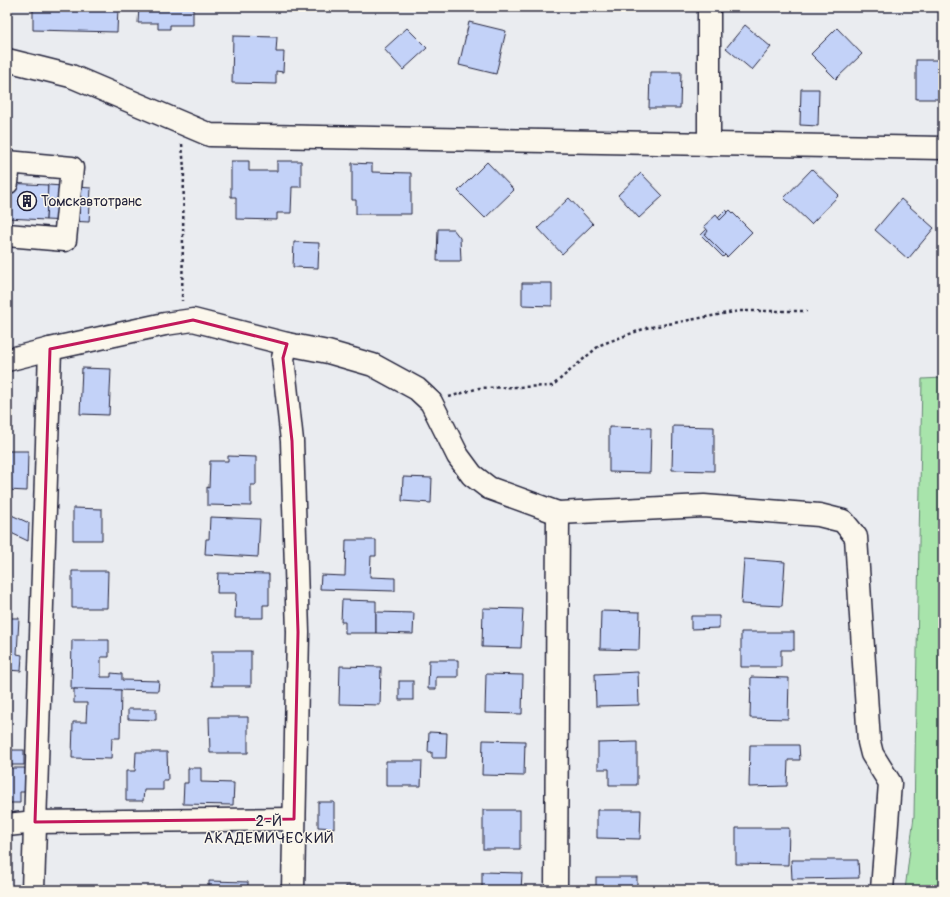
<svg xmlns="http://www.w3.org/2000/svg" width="950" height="897" viewBox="0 0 950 897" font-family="Pangolin,sans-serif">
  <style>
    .green { fill: #a8e4ab; stroke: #658373 }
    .building { fill: #c3d2f8; stroke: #22223b }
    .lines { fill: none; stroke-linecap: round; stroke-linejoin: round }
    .minor-casing { stroke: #22223b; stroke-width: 25 }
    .path { stroke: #22223b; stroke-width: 2.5; stroke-dasharray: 3 3; stroke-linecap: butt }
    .minor { stroke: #fbf7ec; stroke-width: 22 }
    .marked { fill: none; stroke: #c2185b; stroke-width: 3; stroke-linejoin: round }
    .labels { text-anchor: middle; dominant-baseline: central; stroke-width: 3; stroke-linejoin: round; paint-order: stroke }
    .poi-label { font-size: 14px; fill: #22223b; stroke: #fbf7ec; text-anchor: start }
    .neighbourhood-label { font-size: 15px; letter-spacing: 1px; fill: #22223b; stroke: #fbf7ec }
  </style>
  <rect width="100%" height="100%" fill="#eaecf0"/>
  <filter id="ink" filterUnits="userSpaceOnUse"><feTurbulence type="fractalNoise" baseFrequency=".025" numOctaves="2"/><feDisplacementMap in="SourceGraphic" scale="8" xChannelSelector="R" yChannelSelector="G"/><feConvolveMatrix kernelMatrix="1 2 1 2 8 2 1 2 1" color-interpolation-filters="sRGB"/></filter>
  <g filter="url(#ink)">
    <!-- green -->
    <polygon class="green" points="943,378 943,890 905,890 914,816 922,379"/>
    <!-- building -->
    <g class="building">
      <polygon points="33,7 118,7 117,32 33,30"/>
      <polygon points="139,7 193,7 193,25 170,25 170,29 158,29 158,23 138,23"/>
      <polygon points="469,22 506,31 496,74 459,65"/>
      <polygon points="745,25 771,47 752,70 726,48"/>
      <polygon points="407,28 427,48 403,70 384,49"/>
      <polygon points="837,28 862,54 836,79 811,54"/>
      <polygon points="233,36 277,37 276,52 284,52 283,72 276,71 276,84 232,83"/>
      <rect x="916" y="60" width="27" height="39"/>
      <polygon points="650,72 681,72 680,108 649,108"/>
      <polygon points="801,89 819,89 818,126 800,125"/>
      <polygon points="231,161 249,161 249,171 277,171 277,161 301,161 301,187 292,187 291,213 277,213 277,220 236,219 236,197 231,197"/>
      <polygon points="487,162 514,190 485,218 458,191"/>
      <polygon points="352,163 372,164 372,172 411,173 411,214 356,214 356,200 352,200"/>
      <polygon points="812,169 839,195 811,224 784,198"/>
      <polygon points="641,173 663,196 639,218 618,195"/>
      <polygon points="7,183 48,185 46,220 7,218"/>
      <polygon points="48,185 91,188 89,222 46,220"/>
      <polygon points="569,198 593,224 562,254 538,228"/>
      <polygon points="901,199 934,228 908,259 875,230"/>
      <polygon points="726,210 748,232 723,257 701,235"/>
      <polygon points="730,210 752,232 727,257 705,235 708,231 704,226 716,215 720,220"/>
      <polygon points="438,229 453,229 460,238 461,261 437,261"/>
      <polygon points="294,242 319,243 318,268 293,267"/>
      <polygon points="522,283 552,283 552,306 522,305"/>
      <polygon points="82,368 111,369 109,415 80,414"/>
      <polygon points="673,426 714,427 714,471 672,470"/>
      <polygon points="609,427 651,428 650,473 609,472"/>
      <polygon points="7,451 28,451 27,491 7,490"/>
      <polygon points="228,456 256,457 256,485 251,485 251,506 207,505 207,487 209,488 210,461 228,461"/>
      <polygon points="403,477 432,478 431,503 402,501"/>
      <polygon points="73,508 102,509 102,540 73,540"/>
      <polygon points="7,513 29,523 28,541 7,531"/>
      <polygon points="210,517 260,519 258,557 205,554 206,539 209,539"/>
      <polygon points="346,540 376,540 376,556 371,556 370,577 395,578 395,591 320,589 321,575 345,576"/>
      <polygon points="744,559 785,562 782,606 741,604"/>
      <polygon points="72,571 108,571 107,608 72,608"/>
      <polygon points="218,573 269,574 269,605 263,605 263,618 235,618 236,593 217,593"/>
      <polygon points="342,600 376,601 376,633 345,633 345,622 341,622"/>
      <polygon points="483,608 523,609 521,648 482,647"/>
      <polygon points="601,611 640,612 639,650 600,649"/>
      <polygon points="376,612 414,613 413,634 376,633"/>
      <polygon points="691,616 719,616 719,628 691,629"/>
      <polygon points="7,618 19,618 17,654 22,655 21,671 7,670"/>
      <polygon points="741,632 794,632 794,650 781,650 781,667 741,667"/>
      <polygon points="72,640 109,640 109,657 101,657 101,677 111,677 111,673 122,674 122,680 159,681 158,691 71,689"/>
      <rect x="212" y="651" width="39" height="35"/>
      <polygon points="429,660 458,660 458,677 436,677 436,689 428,689"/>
      <polygon points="340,666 381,667 380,705 339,704"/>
      <polygon points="638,672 639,705 596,706 595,674"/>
      <polygon points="486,674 523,675 522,714 485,713"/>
      <polygon points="751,677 789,678 788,719 750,718"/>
      <rect x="399" y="681" width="14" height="19"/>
      <polygon points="74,689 121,690 120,738 112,738 111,759 72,758 73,722 86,722 87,703 74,703"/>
      <polygon points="128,709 156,709 156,720 128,719"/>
      <polygon points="209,717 248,717 248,753 210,753"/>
      <polygon points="429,732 447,733 446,758 432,758 432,752 428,752"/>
      <polygon points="483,740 525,741 524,776 482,775"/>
      <polygon points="637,742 637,785 609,785 609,769 598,769 598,743"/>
      <polygon points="750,745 799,745 800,760 788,760 787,786 749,787"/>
      <rect x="7" y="750" width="17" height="15"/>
      <polygon points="136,752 167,752 168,780 163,780 163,790 144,790 143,801 126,801 126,771 135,771"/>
      <polygon points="386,761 422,761 421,786 386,786"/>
      <polygon points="7,768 25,768 25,792 20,792 20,803 7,803"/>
      <polygon points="188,768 201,768 201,782 234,783 233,805 183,804 184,783 188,783"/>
      <polygon points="318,802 334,802 334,828 318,827"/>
      <rect x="483" y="810" width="37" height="39"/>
      <polygon points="597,810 641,810 640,839 597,838"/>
      <polygon points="736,828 789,828 788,865 736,864"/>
      <polygon points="791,860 858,860 859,878 792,879"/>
      <polygon points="482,872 522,873 521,890 482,890"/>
      <rect x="596" y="877" width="41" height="13"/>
      <polygon points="209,881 248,882 248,890 209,890"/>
      <polygon points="346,886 373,887 373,890 346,890"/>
    </g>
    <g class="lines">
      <defs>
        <g id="minor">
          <polyline points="709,7 709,145"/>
          <polyline points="7,60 71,76 210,135 943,148"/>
          <polyline points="7,162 72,168 65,240 7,235"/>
          <polyline points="7,183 9,162"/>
          <polyline points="287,344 283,358 292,441 298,632 293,890"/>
          <polyline points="7,360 50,349 165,324 193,320 287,344 328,352 373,365 417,389 431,402 458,456 472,475 489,488 558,513 704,506 819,515 843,521 856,537 869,742 872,754 890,783 882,890"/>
          <polyline points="7,825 35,822 294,819"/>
          <polyline points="33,890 50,349"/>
          <polyline points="556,890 558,513"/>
        </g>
      </defs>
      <!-- minor casing -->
      <use href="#minor" class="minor-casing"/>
      <!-- path -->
      <g class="path">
        <polyline points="182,144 184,169 182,301"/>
        <polyline points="449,397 479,388 552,386 600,345 646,328 739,311 807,311"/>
      </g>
      <!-- minor -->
      <use href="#minor" class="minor"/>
    </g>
  </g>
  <!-- marked area -->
  <path class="marked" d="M193,320L287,344L283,358L292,441L298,632L294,819L35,822L50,349Z"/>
  <!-- icons -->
  <defs>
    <symbol id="building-ring" viewBox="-11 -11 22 22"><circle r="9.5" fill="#fbf7ec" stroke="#22223b" stroke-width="1.5"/><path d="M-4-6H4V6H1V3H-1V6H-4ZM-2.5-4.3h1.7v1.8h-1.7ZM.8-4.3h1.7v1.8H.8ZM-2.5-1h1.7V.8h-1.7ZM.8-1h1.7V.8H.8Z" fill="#22223b"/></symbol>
  </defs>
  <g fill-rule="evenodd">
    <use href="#building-ring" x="16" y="190" width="22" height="22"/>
  </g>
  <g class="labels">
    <!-- poi labels -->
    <g class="poi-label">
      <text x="41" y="201">Томскавтотранс</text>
    </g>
    <!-- neighbourhood labels -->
    <g class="neighbourhood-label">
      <text x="269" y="821">2-Й<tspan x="269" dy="17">АКАДЕМИЧЕСКИЙ</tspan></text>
    </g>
  </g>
  <!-- margin -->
  <rect width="950" height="897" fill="none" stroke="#fbf7ec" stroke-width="24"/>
  <rect x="12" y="12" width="926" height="873" fill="none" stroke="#22223b" stroke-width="1.5" filter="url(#ink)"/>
</svg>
